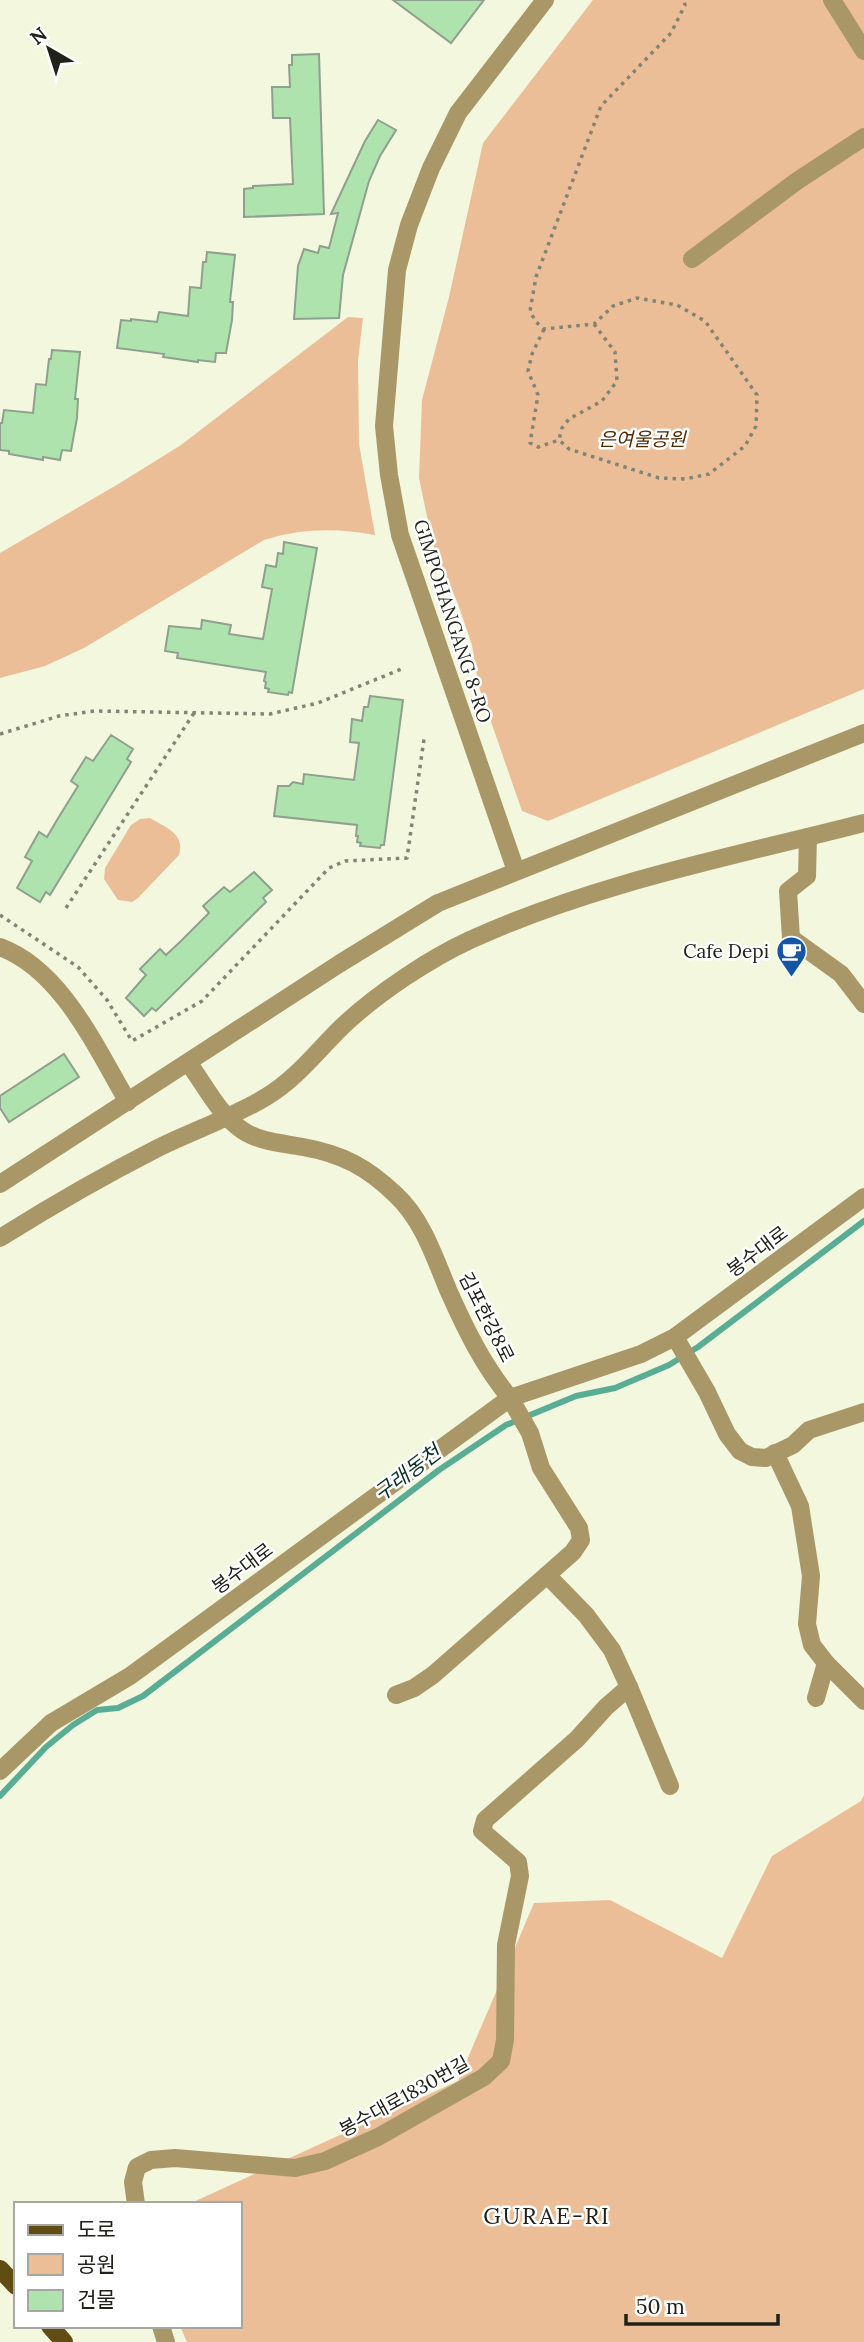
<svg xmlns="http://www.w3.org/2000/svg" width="864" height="2342" viewBox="0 0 864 2342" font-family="Lora,'Noto Sans KR',serif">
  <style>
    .green { fill: #ecbe98 }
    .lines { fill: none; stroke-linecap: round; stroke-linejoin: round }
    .stream { stroke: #58ad94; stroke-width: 6 }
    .building { fill: #aee3ae; stroke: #8fa08e; stroke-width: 2 }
    .path { stroke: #828575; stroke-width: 3.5; stroke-dasharray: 3.5 5; stroke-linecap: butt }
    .minor { stroke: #aa9768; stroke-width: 18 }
    .major { stroke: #614d14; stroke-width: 18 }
    .labels { text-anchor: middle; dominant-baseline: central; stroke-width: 5; stroke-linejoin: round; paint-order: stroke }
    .park-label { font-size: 19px; font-style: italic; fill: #4e2a04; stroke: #fff }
    .street-label { font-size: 19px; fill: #202118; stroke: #fff }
    .poi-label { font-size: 19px; fill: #202118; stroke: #fff; text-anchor: end }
    .water-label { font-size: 21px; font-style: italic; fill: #0a3328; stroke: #fff }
    .quarter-label { font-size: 23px; letter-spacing: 2px; fill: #202118; stroke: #fff }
  </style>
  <rect width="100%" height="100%" fill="#f2f7de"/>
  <!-- green -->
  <g class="green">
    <polygon points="593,0 864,0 864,689 548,821 522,811 479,687 472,645 458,604 433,545 419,478 422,400 449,297 483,143"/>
    <path d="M348,317L363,318L358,360L359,444L375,535C337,528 302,528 264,540L84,648L45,666L0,678V553L120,483L181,445Z"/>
    <path d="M150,818C165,827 186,834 179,855L138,898L132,902L118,900L104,879L105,868L131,825L140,819Z"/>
    <polygon points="864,1795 864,2342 187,2342 180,2326 240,2326 240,2204 189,2204 458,2081 534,1903 610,1900 722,1958 772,1856 861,1801"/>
  </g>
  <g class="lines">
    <!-- stream -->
    <polyline class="stream" points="0,1796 46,1747 73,1725 97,1710 118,1708 143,1696 439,1470 506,1425 576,1396 615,1388 669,1365 698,1347 864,1221"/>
  </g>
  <!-- building -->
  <g class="building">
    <polygon points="393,0 484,0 451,43"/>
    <polygon points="319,54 324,214 244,217 244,189 253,188 253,186 293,184 290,118 273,118 272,87 290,87 289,65 292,65 292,55"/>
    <polygon points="378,120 396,130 380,156 369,181 343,275 339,318 294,319 298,266 304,249 318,253 320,246 329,248 338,213 331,214 365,141"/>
    <polygon points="207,252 235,255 230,302 233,302 232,320 226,353 216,353 215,362 198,360 198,362 163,357 164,354 117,348 121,320 131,321 131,319 157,322 159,312 188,316 190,287 201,288 203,262 206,262"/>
    <polygon points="52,350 80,352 75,399 78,399 77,418 71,451 62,450 60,460 43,457 43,460 9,454 9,451 0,450 0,423 2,423 4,410 33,413 36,384 46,385 49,359 51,359"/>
    <polygon points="284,542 317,548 292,693 289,692 288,695 268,692 269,689 265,688 266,682 264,681 266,672 177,658 178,653 165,651 169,626 201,629 202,620 231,625 229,634 263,639 272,589 262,587 266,565 276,567 278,553 283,554"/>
    <polygon points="370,696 403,700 384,845 381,845 380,848 360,846 361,843 357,842 358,836 356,836 357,825 274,816 278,786 289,786 293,782 303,784 304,774 354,780 359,743 350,742 352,719 362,721 364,707 368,707"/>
    <polygon points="111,735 133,749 127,759 131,762 50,895 46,892 40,902 17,888 32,861 25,857 39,832 47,837 57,820 78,786 71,781 86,757 93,761"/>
    <polygon points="254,872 272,890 263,898 266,902 156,1011 152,1008 144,1016 126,998 146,975 140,969 160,949 166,955 181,941 209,913 203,906 224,887 230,892"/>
    <polygon points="64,1054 79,1077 9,1122 0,1108 0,1096"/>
  </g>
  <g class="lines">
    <!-- path -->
    <g class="path">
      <polyline points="594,324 615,352 617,381 602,401 569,419 562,428 559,440 569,449 659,478 685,479 709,474 745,446 756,426 757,395 705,321 677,305 637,298 613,306 594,324 544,329 536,322 530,311 536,277 601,106 671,33 685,5 684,0"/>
      <polyline points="544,329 532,354 528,371 538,395 530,443 538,447 559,440"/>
      <polyline points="0,734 59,716 94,711 270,714 318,703 404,668"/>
      <polyline points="66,908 194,713"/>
      <polyline points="0,915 78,967 107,1000 132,1041 202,1001 329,868 345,861 407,858 424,739"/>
    </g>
    <!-- minor -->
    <g class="minor">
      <polyline points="832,0 864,51"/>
      <polyline points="692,259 797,181 864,137"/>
      <polyline points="808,837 807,876 788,891 791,938 841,974 864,1004"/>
      <polyline points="516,871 400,535 389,475 384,426 397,270 409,225 431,168 458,113 545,0"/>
      <path d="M0,947C62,970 96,1048 128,1102"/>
      <path d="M192,1068C207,1089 220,1115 242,1130C259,1142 283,1143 303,1147C342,1154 367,1167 396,1195C423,1220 435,1259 449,1292C466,1330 483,1365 510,1398L641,1354L675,1337L864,1197"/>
      <polyline points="0,1184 339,964 438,903 864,733"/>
      <path d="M0,1238C51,1206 103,1176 156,1149C192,1131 231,1118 266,1097C298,1078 320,1047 347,1022C380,992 429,959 470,940C595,883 731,857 864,823"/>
      <polyline points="675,1337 707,1392 727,1434 740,1451 752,1457 766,1458 793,1445 809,1430 864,1412"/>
      <polyline points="775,1453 800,1506 811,1576 807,1624 812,1645 826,1663 816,1698"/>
      <polyline points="826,1663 864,1701"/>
      <polyline points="396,1695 414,1688 433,1675 547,1575"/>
      <polyline points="0,1771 51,1723 130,1676 510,1398 530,1433 541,1468 579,1528 581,1540 573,1552 547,1575 586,1615 612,1650 629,1687"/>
      <polyline points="136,2204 133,2182 137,2167 151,2160 175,2158 295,2168 325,2161 378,2137 484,2077 501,2061 505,2040 506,1945 520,1876 518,1862 482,1831 485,1820 577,1739 606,1707 629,1687 670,1786"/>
      <polyline points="161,2326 166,2342"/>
    </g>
    <!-- major -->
    <g class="major">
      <polyline points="0,2269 16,2286"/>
      <polyline points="50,2326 64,2342"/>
    </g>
  </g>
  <!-- icons -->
  <defs>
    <symbol id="cafe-pin" viewBox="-11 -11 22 30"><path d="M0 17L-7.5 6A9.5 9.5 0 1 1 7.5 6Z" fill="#1555a5" stroke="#fff"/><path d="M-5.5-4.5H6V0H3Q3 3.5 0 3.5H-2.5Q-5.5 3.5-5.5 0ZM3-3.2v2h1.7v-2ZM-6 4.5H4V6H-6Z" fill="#fff"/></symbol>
  </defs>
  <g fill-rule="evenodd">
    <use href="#cafe-pin" x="774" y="934" width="35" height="47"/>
  </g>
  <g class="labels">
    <!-- park labels -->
    <g class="park-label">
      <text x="642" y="439">은여울공원</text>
    </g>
    <!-- street labels -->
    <g class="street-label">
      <text transform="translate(453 621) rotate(72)">GIMPOHANGANG 8-RO</text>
      <text transform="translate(757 1251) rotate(-37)">봉수대로</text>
      <text transform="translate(487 1317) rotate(63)">김포한강8로</text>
      <text transform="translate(242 1568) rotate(-37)">봉수대로</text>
      <text transform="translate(404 2096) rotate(-29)">봉수대로1830번길</text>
    </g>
    <!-- poi labels -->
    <g class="poi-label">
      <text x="769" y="951">Cafe Depi</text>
    </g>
    <!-- water labels -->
    <g class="water-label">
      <text transform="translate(407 1473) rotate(-37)">구래동천</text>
    </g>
    <!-- quarter labels -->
    <g class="quarter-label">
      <text x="547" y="2215">GURAE-RI</text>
    </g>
  </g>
  <!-- legend -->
  <rect x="14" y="2202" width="228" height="126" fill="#ffffff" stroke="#a6a6a3" stroke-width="2"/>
  <rect x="28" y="2225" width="35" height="10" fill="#614d14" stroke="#a6a6a3" stroke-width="2"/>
  <text x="77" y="2237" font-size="21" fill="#202118">도로</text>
  <rect x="28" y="2254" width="35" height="21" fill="#ecbe98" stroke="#a6a6a3" stroke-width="2"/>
  <text x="77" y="2272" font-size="21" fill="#202118">공원</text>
  <rect x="28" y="2290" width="35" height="21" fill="#aee3ae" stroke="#a6a6a3" stroke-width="2"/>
  <text x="77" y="2307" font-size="21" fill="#202118">건물</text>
  <!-- north arrow -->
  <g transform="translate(49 49) rotate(321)" stroke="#ffffff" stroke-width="5" paint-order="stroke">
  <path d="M0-5L12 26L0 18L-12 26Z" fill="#202118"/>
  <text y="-10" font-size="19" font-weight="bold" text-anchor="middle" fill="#202118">N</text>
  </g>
  <!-- scale -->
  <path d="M626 2314v10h152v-10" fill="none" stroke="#202118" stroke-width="3.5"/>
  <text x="636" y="2314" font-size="21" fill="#202118" stroke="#ffffff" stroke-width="5" paint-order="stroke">50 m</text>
</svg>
